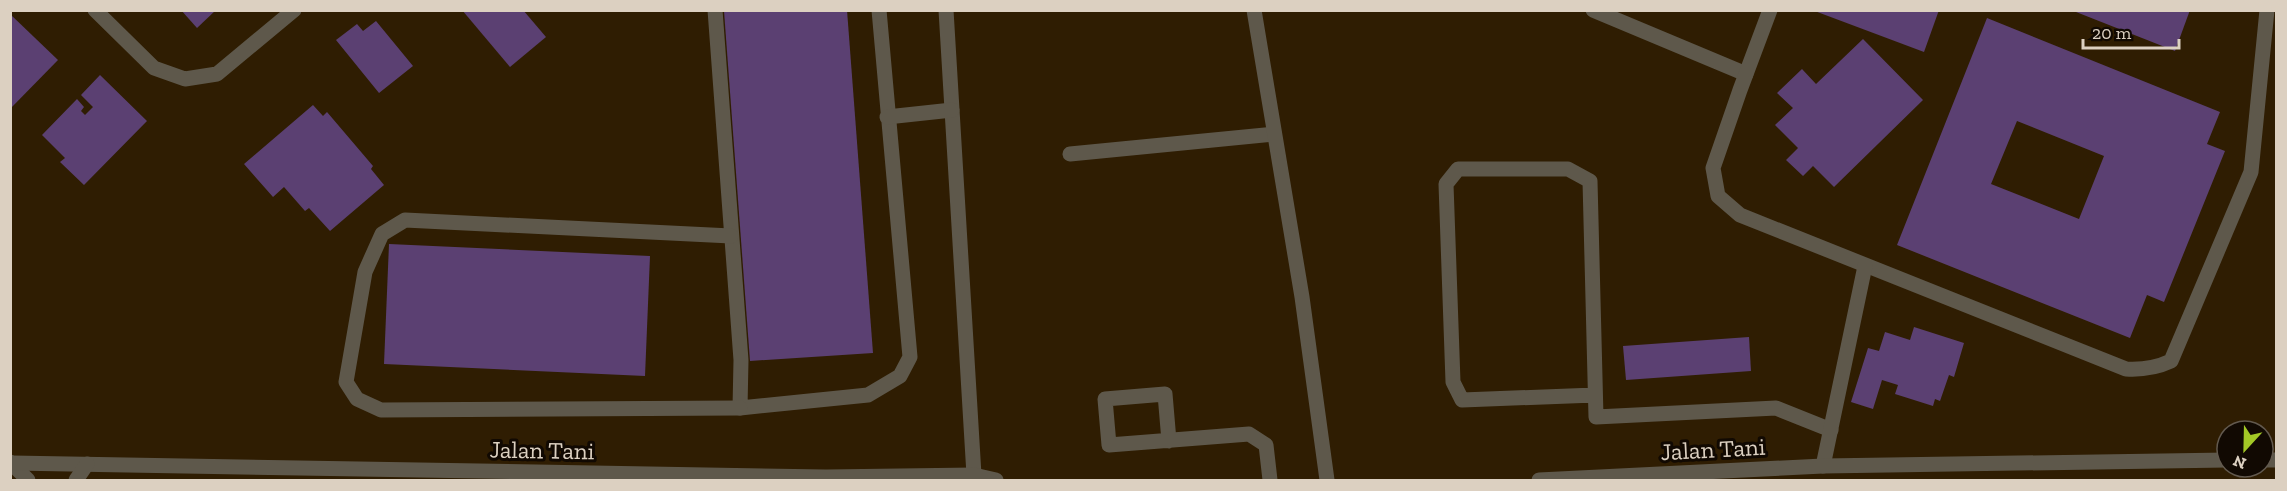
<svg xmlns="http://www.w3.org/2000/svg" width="2287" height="491" viewBox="0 0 2287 491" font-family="'Zilla Slab',serif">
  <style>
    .building { fill: #5b4072; fill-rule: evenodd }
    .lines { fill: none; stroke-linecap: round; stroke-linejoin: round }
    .lane { stroke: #5e584b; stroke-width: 15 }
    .street { stroke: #5e584b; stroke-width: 15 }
    .labels { text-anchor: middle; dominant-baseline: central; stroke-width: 6; stroke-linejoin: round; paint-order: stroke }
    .street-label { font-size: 24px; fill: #dcd0c1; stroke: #110902 }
  </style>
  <rect width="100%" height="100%" fill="#2f1d02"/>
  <!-- building -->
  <g class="building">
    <polygon points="181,10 216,10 197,28"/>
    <polygon points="462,10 523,10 546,37 510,67"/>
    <polygon points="737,10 847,10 873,353 750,361 724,11"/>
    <polygon points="1812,10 1939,10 1924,52"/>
    <polygon points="2071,10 2190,10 2175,51"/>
    <polygon points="10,14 58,60 10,109"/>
    <path d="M1987,18L2220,112L2207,144L2225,151L2164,302L2147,295L2130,338L1897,245ZM2017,121L2104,156L2079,219L1991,184Z"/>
    <polygon points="376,21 413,66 379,93 336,40 357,24 363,31"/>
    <polygon points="1863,39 1923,100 1834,187 1813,166 1803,176 1786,160 1798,148 1775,125 1793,108 1777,93 1802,69 1816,84"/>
    <polygon points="100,75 147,121 84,185 60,162 65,158 42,135 77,99 84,107 81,111 85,115 93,107 81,95"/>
    <polygon points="313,105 323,116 327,112 373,166 371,169 384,185 330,231 309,208 305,211 284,187 273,197 244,164"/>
    <polygon points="389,244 650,256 645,376 384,364"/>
    <polygon points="1914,327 1964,343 1954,377 1949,375 1940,401 1935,399 1933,406 1895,394 1898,385 1882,380 1873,409 1851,402 1868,348 1879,351 1885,332 1910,340"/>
    <polygon points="1749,337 1751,371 1626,380 1623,346"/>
  </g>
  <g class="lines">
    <!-- lane -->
    <g class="lane">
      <polyline points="715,10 741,360 740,408 868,395 900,376 910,357 879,10"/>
      <polyline points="946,10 974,475"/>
      <polyline points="1593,10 1746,74"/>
      <path d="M1770,10L1740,90L1713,168L1718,196L1740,215L2126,369C2143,370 2156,368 2171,361L2251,172L2267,10"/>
      <polyline points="887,117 952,110"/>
      <polyline points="1070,154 1274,134"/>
      <polyline points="731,236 405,220 382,234 365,272 346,382 357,399 381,410 740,408"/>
      <polyline points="1595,395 1462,400 1453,382 1446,184 1458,169 1568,169 1590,181 1596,417 1776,408 1831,430"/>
      <polyline points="1169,441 1165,394 1105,399 1109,445 1249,434 1266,445 1270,480"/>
      <polyline points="1823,466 1865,266"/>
    </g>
    <!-- street -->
    <g class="street">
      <polyline points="95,10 154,68 185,79 217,74 294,10"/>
      <polyline points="1254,10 1302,297 1327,480"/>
      <polyline points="2263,460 2276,460"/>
      <polyline points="10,462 28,480"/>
      <polyline points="12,463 826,477 974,475 996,480"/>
      <polyline points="76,480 87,464"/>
      <polyline points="1539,480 1823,466 2227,460"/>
    </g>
  </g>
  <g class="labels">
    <!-- street labels -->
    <g class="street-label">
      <text transform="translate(1713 449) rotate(-3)">Jalan Tani</text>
      <text transform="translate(542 450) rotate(1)">Jalan Tani</text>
    </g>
  </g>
  <!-- border -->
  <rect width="2287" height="491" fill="none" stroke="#dcd0c1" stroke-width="24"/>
  <!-- north arrow -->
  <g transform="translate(2245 449) rotate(202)"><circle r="28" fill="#110902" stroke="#62594e" stroke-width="1.5"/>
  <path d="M0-4.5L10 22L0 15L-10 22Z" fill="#a3c826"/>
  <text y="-9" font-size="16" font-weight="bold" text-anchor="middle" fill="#dcd0c1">N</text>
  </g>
  <!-- scale -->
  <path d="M2083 39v9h96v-9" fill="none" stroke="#dcd0c1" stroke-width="3"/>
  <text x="2092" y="39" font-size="18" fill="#dcd0c1" stroke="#110902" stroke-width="4.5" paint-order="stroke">20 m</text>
</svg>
